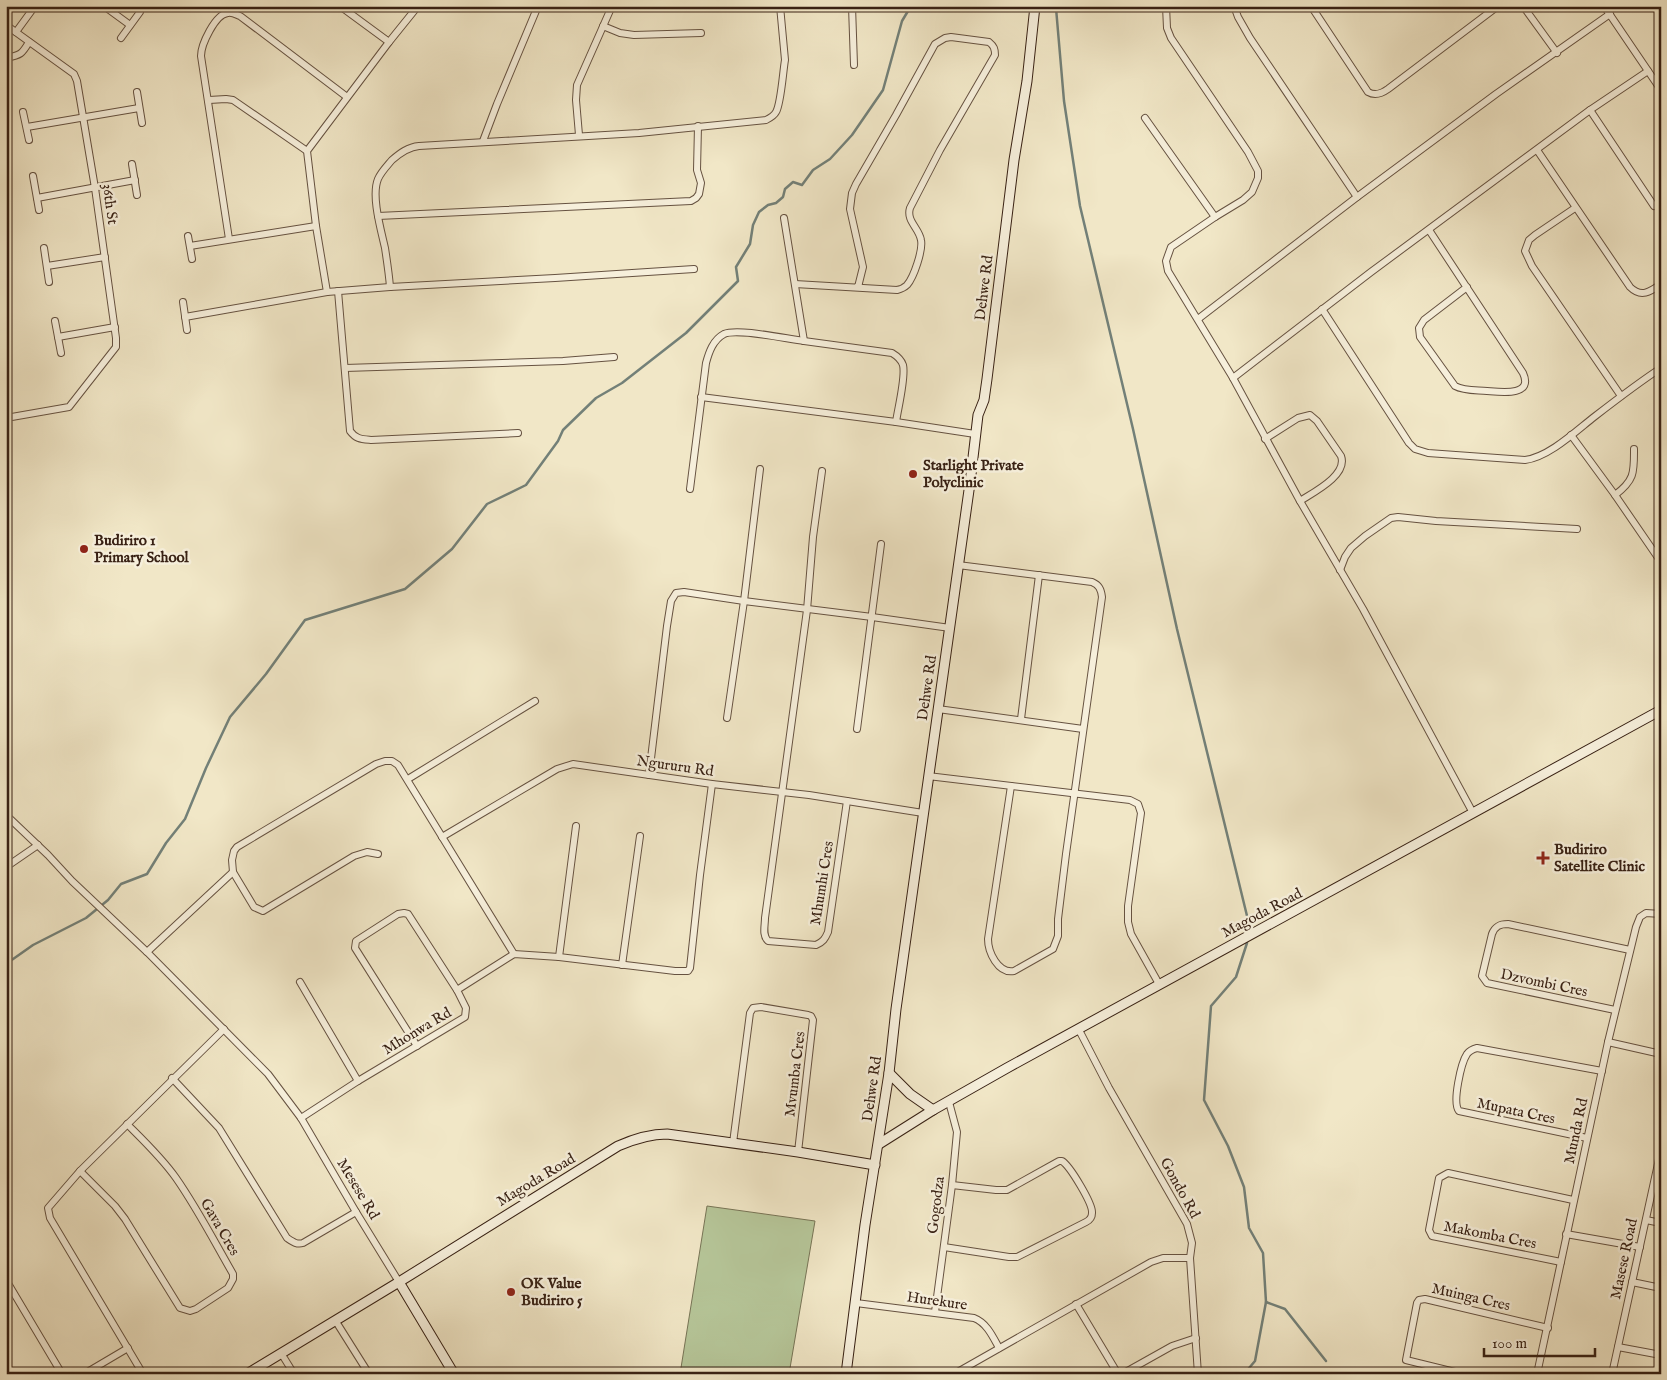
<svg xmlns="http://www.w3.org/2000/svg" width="1667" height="1380" viewBox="0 0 1667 1380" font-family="'IM FELL English',serif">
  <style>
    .pitch { fill: #b6c699; stroke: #777456 }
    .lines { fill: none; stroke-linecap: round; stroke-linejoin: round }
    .stream { stroke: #738078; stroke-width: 2.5 }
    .street-casing { stroke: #665241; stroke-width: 8 }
    .secondary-casing { stroke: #382114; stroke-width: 11 }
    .street { stroke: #f6efdb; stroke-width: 6 }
    .secondary { stroke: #f6efdb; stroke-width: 9 }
    .poi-dot { fill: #8f2418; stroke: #f6efdb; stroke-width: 2 }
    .labels { text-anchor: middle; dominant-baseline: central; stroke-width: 5; stroke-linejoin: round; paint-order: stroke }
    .street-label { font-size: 15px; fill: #382114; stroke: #f6efdb }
    .poi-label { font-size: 15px; font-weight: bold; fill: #382114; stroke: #f6efdb; text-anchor: start }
  </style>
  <rect width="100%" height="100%" fill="#f1e7c7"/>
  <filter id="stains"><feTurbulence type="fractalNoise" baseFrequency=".004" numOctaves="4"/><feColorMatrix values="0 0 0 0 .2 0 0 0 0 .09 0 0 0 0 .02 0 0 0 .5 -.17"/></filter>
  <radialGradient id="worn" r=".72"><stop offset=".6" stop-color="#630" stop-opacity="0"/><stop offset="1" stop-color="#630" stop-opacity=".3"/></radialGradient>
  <!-- pitch -->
  <polygon class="pitch" points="707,1206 815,1221 789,1374 680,1374"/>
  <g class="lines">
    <!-- stream -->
    <g class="stream">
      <polyline points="1054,6 1056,8 1064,101 1080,206 1133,429 1177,629 1249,924"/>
      <polyline points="6,964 33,945 86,918 108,900 121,884 147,874 166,843 185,819 206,768 230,717 266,674 305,620 405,589 452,549 487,504 526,485 558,441 563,430 596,398 622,383 686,333 738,281 736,267 750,244 753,225 759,212 768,205 776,203 783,197 785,189 793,182 802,185 813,170 830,159 852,135 883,90 902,21 911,6"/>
      <polyline points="1266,1302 1285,1309 1326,1361"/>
      <polyline points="1244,1374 1255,1361 1266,1302 1263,1253 1249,1228 1244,1187 1228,1146 1204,1100 1211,1006 1236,977 1247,943"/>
    </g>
    <defs>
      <g id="street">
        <polyline points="104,6 130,25"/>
        <polyline points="340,6 389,42"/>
        <polyline points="852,6 854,65"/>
        <polyline points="1166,6 1167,28 1171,38 1248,152 1258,171 1258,178 1252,192 1243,200 1215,217 1171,247 1166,261 1168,271 1233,378 1300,501 1363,609 1473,813"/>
        <polyline points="1234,6 1238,17 1250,38 1357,197"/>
        <path d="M1311,6L1368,92C1375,96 1381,94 1388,89L1498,6"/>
        <polyline points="1523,6 1557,53"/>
        <polyline points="1604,6 1661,90"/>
        <polyline points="6,25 74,74 77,81 95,188 116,338 116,347 69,407 6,418"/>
        <polyline points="603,26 620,33 634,35 701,33"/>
        <polyline points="16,32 35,6"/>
        <polyline points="121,38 140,12"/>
        <path d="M6,58C21,55 22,54 29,42"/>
        <polyline points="137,92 142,123"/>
        <polyline points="209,100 226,99 233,100 307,151"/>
        <polyline points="1590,110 1654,206"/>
        <polyline points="23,112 29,140"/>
        <polyline points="1145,118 1215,217"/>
        <polyline points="27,127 139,108"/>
        <polyline points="579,135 576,100 577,85 612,6"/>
        <polyline points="483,141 497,104 538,6"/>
        <path d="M1537,150L1630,287C1641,298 1650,292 1661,284"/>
        <polyline points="132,164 137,195"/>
        <polyline points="33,176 39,210"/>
        <polyline points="37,198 135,180"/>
        <polyline points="1575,208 1535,235 1529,240 1525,251 1532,266 1621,396"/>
        <polyline points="378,216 691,201 696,198 699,194 701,183 697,170 698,126"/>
        <polyline points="784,218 804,341"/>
        <path d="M1429,230L1523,373C1534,397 1500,392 1487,391C1476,390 1464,391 1455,386L1420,337L1419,328L1424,320L1467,287"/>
        <polyline points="188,236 192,259"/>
        <path d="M229,239L201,56C201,45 215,14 228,13C232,12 237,15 240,16L347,97"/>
        <polyline points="190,246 316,226"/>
        <polyline points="44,248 49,282"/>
        <polyline points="47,266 105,257"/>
        <path d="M795,284L897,290C901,289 904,288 907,285C914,277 923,250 921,240C919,228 906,221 910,208L940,150L995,55C995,49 994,46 989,42L951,37L945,38L935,44L896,115L856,184L852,193L850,209L863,267L858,287"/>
        <path d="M390,287C389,274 387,261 385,248C381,230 371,196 378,179C381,172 387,166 392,160C400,153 408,147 419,146L639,133L766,120C770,118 774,116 776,112C781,104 783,71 785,60L780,6"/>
        <path d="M338,291L350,431C356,439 361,439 371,440L518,433"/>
        <polyline points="327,292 316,226 307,151 389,42 418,6"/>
        <polyline points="183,302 187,330"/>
        <path d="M1322,309L1409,443L1415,449L1428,453L1525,460C1549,457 1576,431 1594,417C1616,400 1638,383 1661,368"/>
        <polyline points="185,317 327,292 390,287 555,278 694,269"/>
        <polyline points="1198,319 1357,197 1496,94 1610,14"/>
        <polyline points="55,321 61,353"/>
        <polyline points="58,337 115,327"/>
        <polyline points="6,357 8,370"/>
        <polyline points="345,368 563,361 614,357"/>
        <polyline points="1233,378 1371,272 1590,110 1648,71"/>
        <polyline points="701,397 896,422 975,434"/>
        <polyline points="1571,435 1615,495 1661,562"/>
        <path d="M1265,439L1298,418L1310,415L1317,421L1341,456C1348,475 1314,492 1300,501"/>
        <path d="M822,471L813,537L807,610L765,918C765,926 762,935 768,941L816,945C823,942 825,939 828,932L847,801"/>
        <path d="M690,489L706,363C709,352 713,340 724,334C738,328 787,339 804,341C833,345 863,349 892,353C897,356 901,359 903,365C906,377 898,408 896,422"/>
        <path d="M1615,495C1635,480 1634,472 1634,449"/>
        <path d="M958,565L1092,582C1099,585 1101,589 1102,597L1066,854L1058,919V936L1053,949L1014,971C998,974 988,952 988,939L1011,786"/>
        <polyline points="1340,570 1345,557 1351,548 1365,536 1391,518 1398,517 1436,521 1577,529"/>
        <polyline points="938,709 1083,729"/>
        <polyline points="727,718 744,601 760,469"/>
        <polyline points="1021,719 1039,575"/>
        <polyline points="857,729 881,544"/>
        <polyline points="649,775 667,626 671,601 676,593 684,592 744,601 872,617 950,628"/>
        <polyline points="928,776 1130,800 1138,804 1141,813 1128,906 1128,922 1131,934 1159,984"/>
        <polyline points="408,779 535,701"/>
        <polyline points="6,815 48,855 72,881 147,952 268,1074 301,1118 356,1212 399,1282"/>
        <polyline points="442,837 557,769 573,764 712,784 809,795 923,813"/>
        <polyline points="378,854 367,852 354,856 263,911 254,907 233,872 232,860 234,851 237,847 376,764 385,761 392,761 398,765 514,954"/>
        <polyline points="6,867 38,845"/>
        <polyline points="147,952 233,872"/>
        <polyline points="559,957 576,826"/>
        <polyline points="622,965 640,836"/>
        <polyline points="300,982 358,1081"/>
        <path d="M1615,1010L1487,983L1482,976L1492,934C1495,926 1500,924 1508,924L1630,950"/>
        <polyline points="1079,1030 1109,1088 1187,1224 1192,1243 1190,1258 1198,1374"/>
        <polyline points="1608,1042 1661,1054"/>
        <polyline points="417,1046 355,948 356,941 398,914 404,913 408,914 457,990"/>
        <path d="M172,1078L219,1128L287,1238C293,1242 297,1245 303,1243L356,1212"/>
        <polyline points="301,1118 358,1081 465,1017 466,1008 457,990 514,954 559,957 675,971 688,971 690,968 700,875 712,784"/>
        <path d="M1587,1138L1459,1111C1452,1103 1461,1063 1467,1054C1470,1050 1473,1049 1477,1048L1602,1071"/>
        <polyline points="733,1143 750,1013 753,1008 761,1007 808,1015 811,1016 813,1020 798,1152"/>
        <path d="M80,1171L115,1206L125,1219L180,1308L190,1311L196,1309L228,1288L233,1279V1274C214,1241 197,1208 176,1178C162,1158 144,1141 127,1124"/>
        <polyline points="1646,1220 1661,1223"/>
        <polyline points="1566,1234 1640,1247"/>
        <path d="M944,1247L1009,1257H1017L1086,1222C1090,1220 1092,1217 1092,1213C1093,1204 1070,1166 1062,1161H1059L1007,1190H996L952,1185"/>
        <polyline points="1561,1262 1432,1236 1429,1230 1439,1178 1448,1173 1573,1200"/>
        <polyline points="6,1280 62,1374"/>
        <polyline points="1632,1282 1661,1288"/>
        <path d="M856,1303L974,1318C987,1323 993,1337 999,1348"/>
        <polyline points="1076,1304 1118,1374"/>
        <polyline points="935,1312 952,1185 957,1132 949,1102"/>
        <polyline points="335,1320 369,1374"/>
        <polyline points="1618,1347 1661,1355"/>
        <polyline points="281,1353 294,1374"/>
        <polyline points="84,1374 128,1348"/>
        <polyline points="143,1374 50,1218 48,1208 80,1171 224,1029"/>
        <polyline points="954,1374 1151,1262 1163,1258 1190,1258"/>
        <polyline points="1122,1374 1172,1346 1196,1338"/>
        <polyline points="1463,1374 1406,1360 1417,1303 1419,1300 1425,1299 1548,1328"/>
        <polyline points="1537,1374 1608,1042 1636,927 1640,917 1646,913 1661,914"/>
        <polyline points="1612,1374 1661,1150"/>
      </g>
      <g id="secondary">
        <polyline points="889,1073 910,1094 933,1110"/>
        <polyline points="879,1144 933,1110 1007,1068 1661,710"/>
        <polyline points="399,1282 454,1374"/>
        <path d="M247,1374L399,1282L618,1146C634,1139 649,1134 667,1134L798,1152L875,1165"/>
        <polyline points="846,1374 865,1225 889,1073 896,1009 970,483 978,415 984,400 987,379 1014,160 1027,81 1035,6"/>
      </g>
    </defs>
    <!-- street casing -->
    <use href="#street" class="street-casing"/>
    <!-- secondary casing -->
    <use href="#secondary" class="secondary-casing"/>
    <!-- street -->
    <use href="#street" class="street"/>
    <!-- secondary -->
    <use href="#secondary" class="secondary"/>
  </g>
  <!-- markers -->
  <g class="poi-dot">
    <circle cx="913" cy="474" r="5"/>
    <circle cx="84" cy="549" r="5"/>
    <path d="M1540.5 850.5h5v5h5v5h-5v5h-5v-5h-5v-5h5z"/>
    <circle cx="511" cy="1292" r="5"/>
  </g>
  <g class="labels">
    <!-- street labels -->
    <g class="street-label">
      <text transform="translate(110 204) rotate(82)">36th St</text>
      <text transform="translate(984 288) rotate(-83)">Dehwe Rd</text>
      <text transform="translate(927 688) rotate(-82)">Dehwe Rd</text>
      <text transform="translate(675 766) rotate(8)">Ngururu Rd</text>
      <text transform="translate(822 883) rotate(-81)">Mhumhi Cres</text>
      <text transform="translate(1262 913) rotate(-28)">Magoda Road</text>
      <text transform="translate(1544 983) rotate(12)">Dzvombi Cres</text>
      <text transform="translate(417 1031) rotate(-31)">Mhonwa Rd</text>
      <text transform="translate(795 1074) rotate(-83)">Mvumba Cres</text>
      <text transform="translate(872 1089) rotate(-82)">Dehwe Rd</text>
      <text transform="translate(1516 1111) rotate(12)">Mupata Cres</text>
      <text transform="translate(1576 1131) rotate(-78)">Munda Rd</text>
      <text transform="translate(536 1180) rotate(-31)">Magoda Road</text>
      <text transform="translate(1180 1188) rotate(61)">Gondo Rd</text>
      <text transform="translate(358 1189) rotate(59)">Mesese Rd</text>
      <text transform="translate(936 1205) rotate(-83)">Gogodza</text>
      <text transform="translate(220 1227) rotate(60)">Gava Cres</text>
      <text transform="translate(1490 1235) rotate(11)">Makomba Cres</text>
      <text transform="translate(1624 1259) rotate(-78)">Masese Road</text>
      <text transform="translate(1471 1297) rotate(13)">Muinga Cres</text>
      <text transform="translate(937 1301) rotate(8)">Hurekure</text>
    </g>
    <!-- poi labels -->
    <g class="poi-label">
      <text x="923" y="465">Starlight Private<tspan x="923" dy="17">Polyclinic</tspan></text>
      <text x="94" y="540">Budiriro 1<tspan x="94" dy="17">Primary School</tspan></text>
      <text x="1554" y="849">Budiriro<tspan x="1554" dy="17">Satellite Clinic</tspan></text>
      <text x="521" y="1283">OK Value<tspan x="521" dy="17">Budiriro 5</tspan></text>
    </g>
  </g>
  <!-- margin -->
  <rect width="1667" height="1380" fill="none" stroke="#f1e7c7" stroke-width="25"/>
  <rect x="8" y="8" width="1652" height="1365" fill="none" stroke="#382114" stroke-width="2.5"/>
  <rect x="12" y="12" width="1642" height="1355" fill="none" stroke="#382114"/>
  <!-- scale -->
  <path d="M1484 1348v8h111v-8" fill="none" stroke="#382114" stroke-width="2.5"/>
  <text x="1492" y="1348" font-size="15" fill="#382114" stroke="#f6efdb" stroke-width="4" paint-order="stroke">100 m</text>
  <rect width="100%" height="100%" filter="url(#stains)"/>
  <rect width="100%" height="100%" fill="url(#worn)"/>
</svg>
